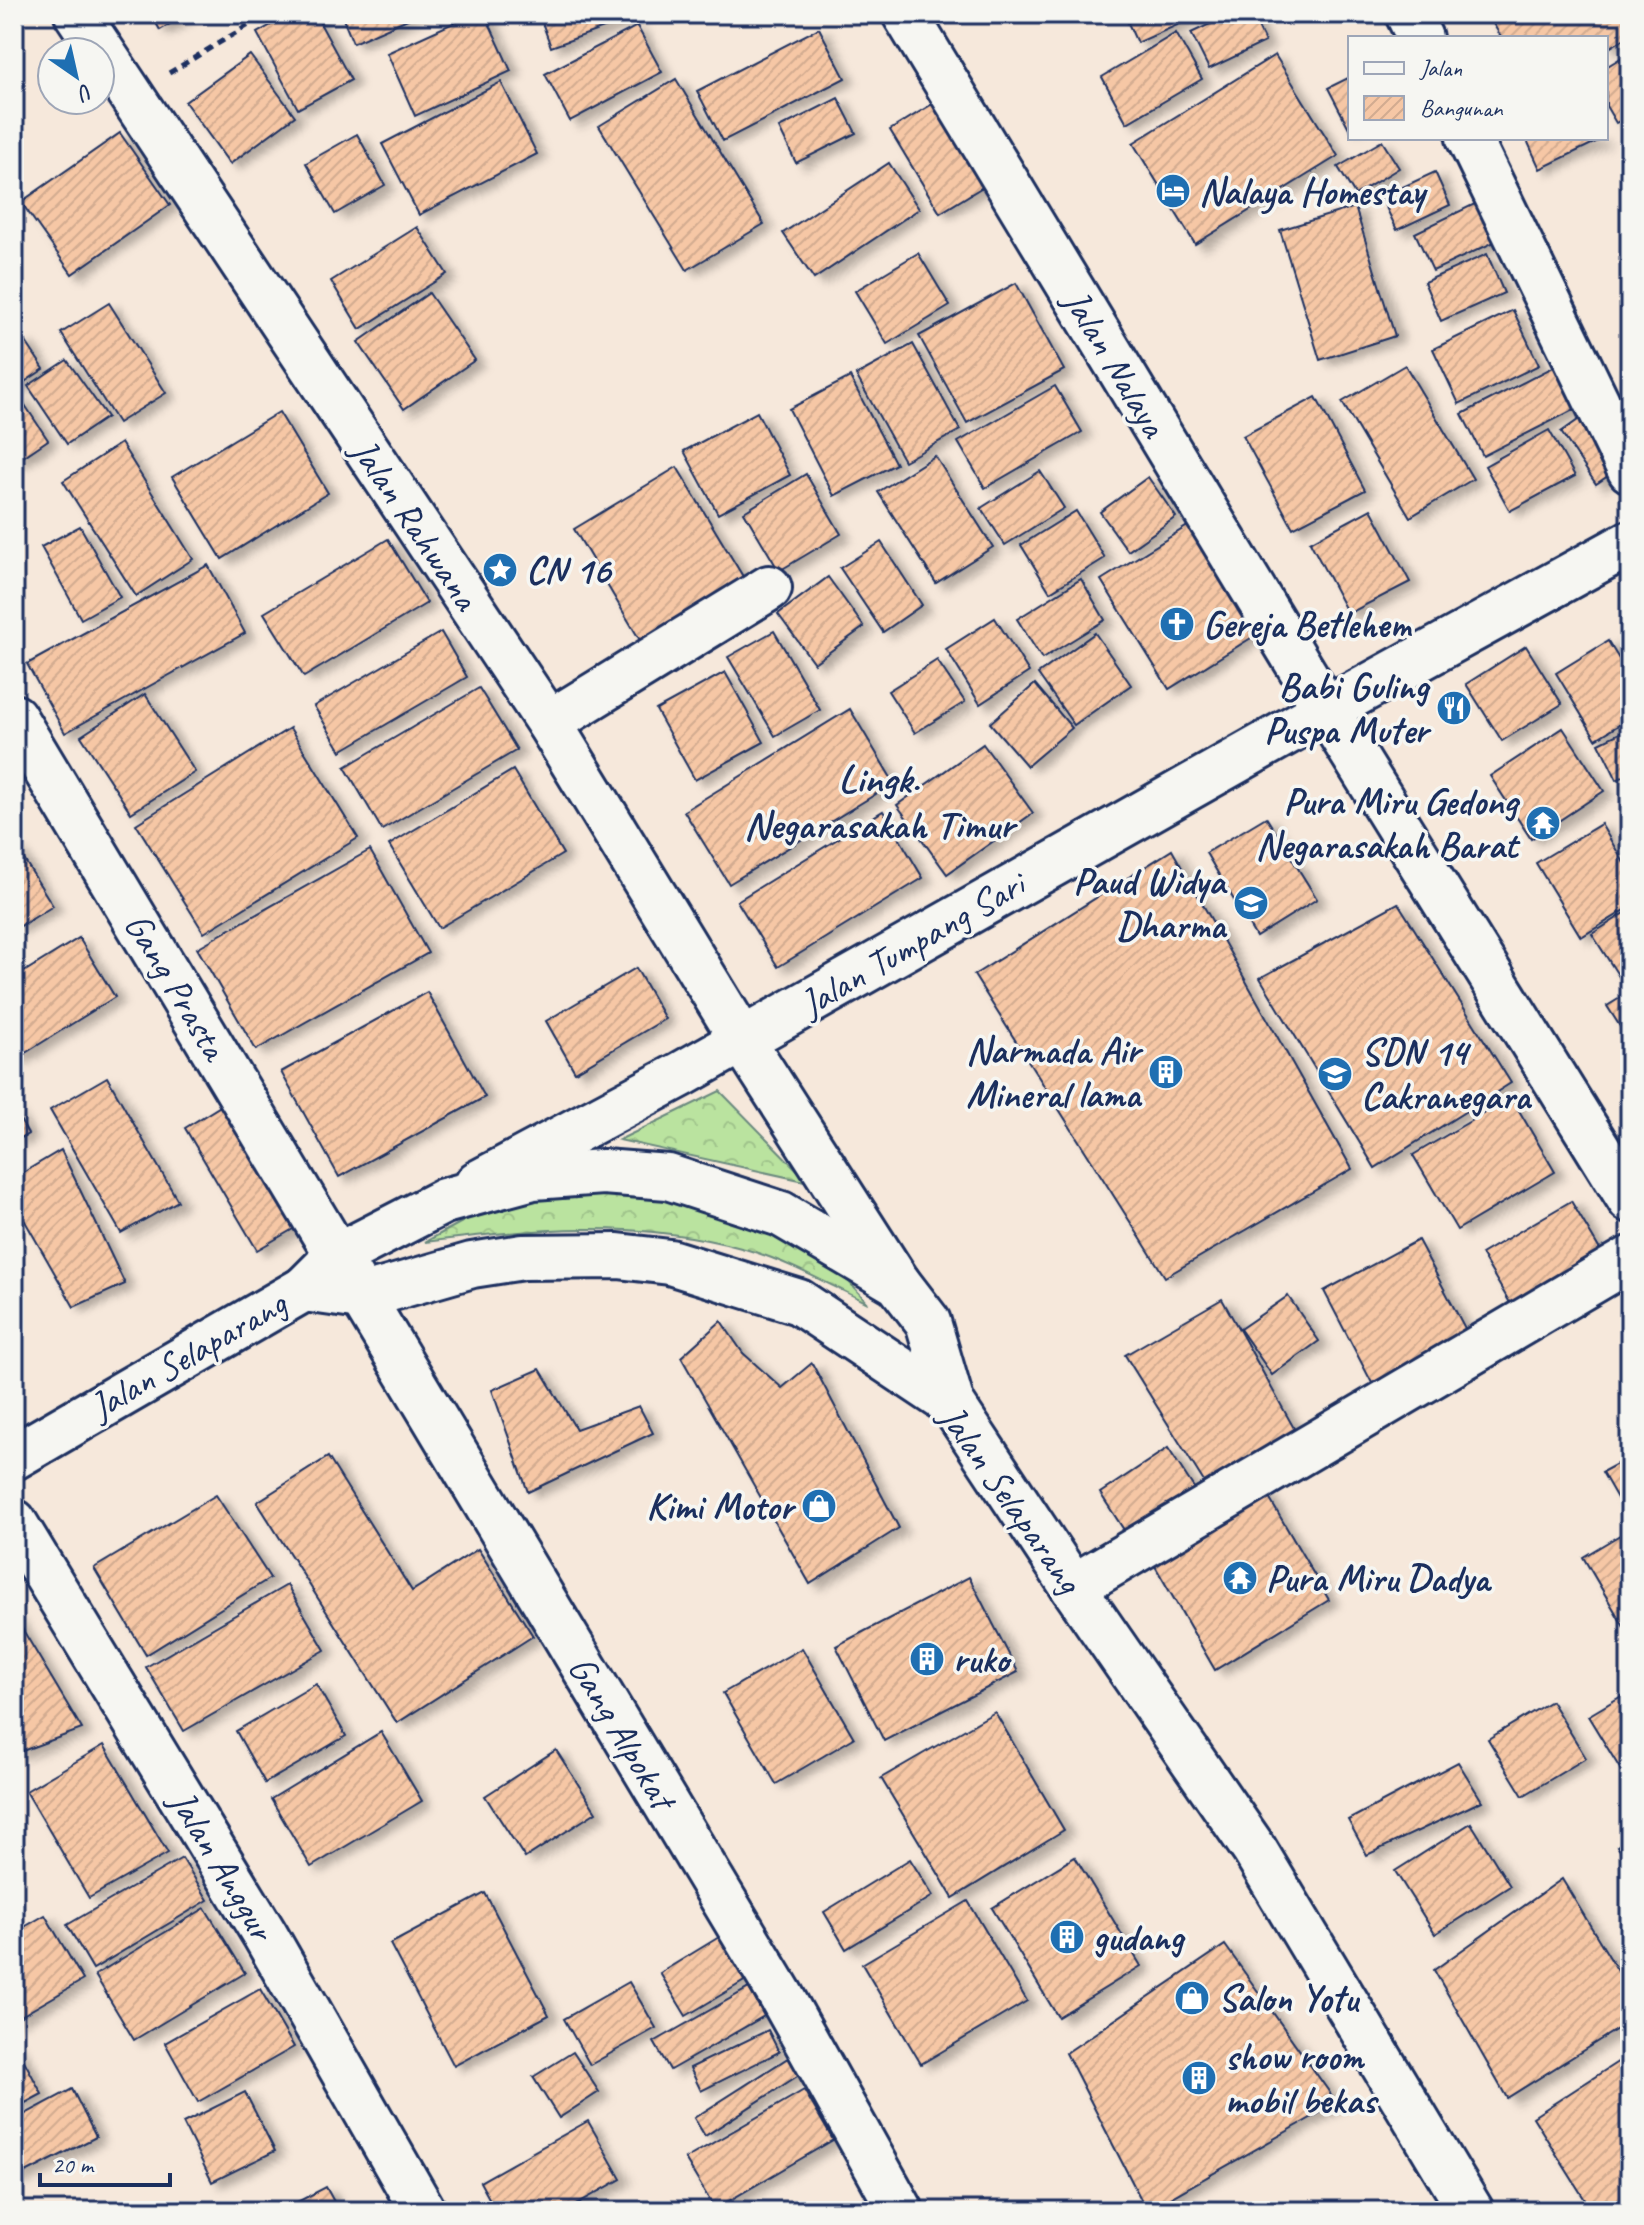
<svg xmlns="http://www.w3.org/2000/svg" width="1644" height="2225" viewBox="0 0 1644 2225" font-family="Caveat,sans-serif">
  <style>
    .forest { fill: url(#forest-crowns); stroke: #6a897e; stroke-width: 2 }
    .building { fill: url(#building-hatch); stroke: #1b2f5e; stroke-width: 2; filter: url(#shadow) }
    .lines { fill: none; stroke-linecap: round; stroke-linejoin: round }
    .street-casing { stroke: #1b2f5e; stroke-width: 50 }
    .secondary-casing { stroke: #1b2f5e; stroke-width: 50 }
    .primary-casing { stroke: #1b2f5e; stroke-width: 50 }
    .path { stroke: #1b2f5e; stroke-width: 5; stroke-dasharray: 8 6; stroke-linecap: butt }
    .street { stroke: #f6f6f2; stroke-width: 44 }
    .secondary { stroke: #f6f6f2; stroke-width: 44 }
    .primary { stroke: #f6f6f2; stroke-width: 44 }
    .labels { text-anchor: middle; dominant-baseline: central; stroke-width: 7; stroke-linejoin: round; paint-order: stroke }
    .poi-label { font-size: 38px; font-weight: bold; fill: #1b2f5e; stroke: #f6f6f2; text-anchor: start }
    .street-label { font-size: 38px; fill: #1b2f5e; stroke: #f6f6f2 }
    .neighbourhood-label { font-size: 40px; font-weight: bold; fill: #1b2f5e; stroke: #f6f6f2 }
  </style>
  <defs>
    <pattern id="forest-crowns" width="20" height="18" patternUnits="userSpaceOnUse" patternTransform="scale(2)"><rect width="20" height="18" fill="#bae39f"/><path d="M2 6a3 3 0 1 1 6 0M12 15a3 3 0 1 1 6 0" fill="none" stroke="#9fc38b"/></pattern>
    <pattern id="building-hatch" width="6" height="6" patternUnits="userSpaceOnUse" patternTransform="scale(2)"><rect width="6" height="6" fill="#f6c7a5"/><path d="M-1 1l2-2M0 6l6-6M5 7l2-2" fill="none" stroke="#d2ab90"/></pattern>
    <filter id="shadow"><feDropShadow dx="9" dy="5" stdDeviation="4" flood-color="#0004"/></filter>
  </defs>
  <rect width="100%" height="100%" fill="#f6e8db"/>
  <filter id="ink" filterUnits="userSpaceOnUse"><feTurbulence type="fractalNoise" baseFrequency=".0125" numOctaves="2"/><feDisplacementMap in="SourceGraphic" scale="16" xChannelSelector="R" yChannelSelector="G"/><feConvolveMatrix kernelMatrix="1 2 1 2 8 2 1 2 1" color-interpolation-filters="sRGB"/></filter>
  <g filter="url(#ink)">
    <!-- forest -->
    <g class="forest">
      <polygon points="720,1091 809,1182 619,1140"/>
      <path d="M617,1191L685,1198L803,1246L850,1283L868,1303C828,1284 787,1261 745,1249C639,1219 532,1228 425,1242L499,1202L552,1192Z"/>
    </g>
    <!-- building -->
    <g class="building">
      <polygon points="151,14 186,14 160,30"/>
      <polygon points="291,14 315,14 351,80 298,109 257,33"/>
      <polygon points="341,14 419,14 353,43"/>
      <polygon points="473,14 485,14 511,71 415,116 387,53"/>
      <polygon points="539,14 643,14 551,47"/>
      <polygon points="1124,14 1202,14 1137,43"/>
      <polygon points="1231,14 1252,14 1265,42 1209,69 1191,33"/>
      <polygon points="1487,14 1624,14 1630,24 1630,35 1606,50 1606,38 1502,38"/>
      <polygon points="637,26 662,72 570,121 545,74"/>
      <polygon points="819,28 845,78 723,141 697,91"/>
      <polygon points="1176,33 1202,79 1127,123 1102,77"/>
      <polygon points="1629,53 1630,115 1616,123 1606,106 1606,67"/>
      <polygon points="250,55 295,116 230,164 185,102"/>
      <polygon points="1275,55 1338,156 1195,244 1133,143"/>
      <polygon points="1350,77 1350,130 1328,88"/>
      <polygon points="676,79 764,224 687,270 599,126"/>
      <polygon points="501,82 537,154 419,215 382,144"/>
      <polygon points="838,98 856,133 796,163 779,128"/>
      <polygon points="939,100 989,183 940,213 890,130"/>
      <polygon points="120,133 170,205 72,274 21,202"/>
      <polygon points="357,134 385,185 335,214 306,163"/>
      <polygon points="1526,138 1602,138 1602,139 1540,169"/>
      <polygon points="1382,141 1399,168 1355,195 1338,167"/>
      <polygon points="889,163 919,209 814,279 783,233"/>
      <polygon points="1435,172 1450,205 1397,230 1381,197"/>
      <polygon points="1487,198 1505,237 1433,271 1415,233"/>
      <polygon points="1355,207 1395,336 1320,360 1280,230"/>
      <polygon points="417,227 447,274 360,329 331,281"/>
      <polygon points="918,253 950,306 887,344 855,291"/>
      <polygon points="1487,254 1504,293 1441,321 1424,282"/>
      <polygon points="1016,283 1064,370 967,423 919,336"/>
      <polygon points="429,293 475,360 404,409 358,342"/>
      <polygon points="109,303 166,393 118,423 61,333"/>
      <polygon points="1513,310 1539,365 1459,404 1433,349"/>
      <polygon points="24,339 44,369 14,389 14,346"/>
      <polygon points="913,344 960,430 904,461 856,375"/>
      <polygon points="67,360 107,417 67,444 28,386"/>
      <polygon points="1559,364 1581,406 1483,456 1462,414"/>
      <polygon points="1405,365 1473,479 1410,517 1342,402"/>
      <polygon points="850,377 896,464 834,496 789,409"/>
      <polygon points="1055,386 1082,432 985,488 958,442"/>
      <polygon points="19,396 48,440 14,463 14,400"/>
      <polygon points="1316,397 1365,490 1293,528 1243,436"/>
      <polygon points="279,412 328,493 222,559 172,477"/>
      <polygon points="757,412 790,475 718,514 684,451"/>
      <polygon points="1588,413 1624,465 1596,484 1561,432"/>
      <polygon points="1549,430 1575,476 1510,511 1485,466"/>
      <polygon points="121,443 193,559 136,596 63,481"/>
      <polygon points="935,456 993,547 936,583 878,492"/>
      <polygon points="677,467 745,580 641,642 574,529"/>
      <polygon points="1040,471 1064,508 1005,545 981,508"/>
      <polygon points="806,474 841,534 779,571 744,512"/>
      <polygon points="1148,477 1176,517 1128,551 1100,512"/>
      <polygon points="1371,509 1410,582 1348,614 1310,542"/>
      <polygon points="1076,511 1105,558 1050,592 1021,545"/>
      <polygon points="1191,524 1259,633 1169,689 1101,580"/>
      <polygon points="80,526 120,597 81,619 41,547"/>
      <polygon points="388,539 427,603 304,677 264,613"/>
      <polygon points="881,542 922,605 883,632 840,568"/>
      <polygon points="208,565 245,633 65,733 27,664"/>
      <polygon points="828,577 864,627 814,663 778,614"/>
      <polygon points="1081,579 1105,620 1042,659 1017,619"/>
      <polygon points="995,618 1029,672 980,704 946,649"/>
      <polygon points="774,631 820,710 775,736 728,657"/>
      <polygon points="441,632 467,677 341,751 314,706"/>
      <polygon points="1095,633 1131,685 1074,725 1038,674"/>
      <polygon points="1608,641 1630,677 1630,718 1596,739 1556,673"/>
      <polygon points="1526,646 1562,704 1502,741 1466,684"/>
      <polygon points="937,660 965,702 915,733 888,691"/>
      <polygon points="725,672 764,742 695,780 656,710"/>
      <polygon points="1035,684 1072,728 1027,766 990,723"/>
      <polygon points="479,688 517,750 382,830 345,767"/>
      <polygon points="145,694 195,772 131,813 81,736"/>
      <polygon points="850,709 894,783 729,884 684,811"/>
      <polygon points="290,728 358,838 204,933 136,824"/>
      <polygon points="1563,728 1604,791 1531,839 1490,776"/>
      <polygon points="1630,728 1630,773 1617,780 1599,743"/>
      <polygon points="983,744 1033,813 947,874 897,805"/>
      <polygon points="513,770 563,854 439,928 389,845"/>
      <polygon points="883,811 923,878 778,967 737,901"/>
      <polygon points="1266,817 1317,899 1256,937 1206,853"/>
      <polygon points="1601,824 1630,873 1630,907 1581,937 1536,863"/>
      <polygon points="15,845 53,906 14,930 14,846"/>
      <polygon points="370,850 428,953 256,1050 197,948"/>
      <polygon points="1172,850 1352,1169 1165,1277 974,975"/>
      <polygon points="1398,903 1511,1083 1375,1168 1260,978"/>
      <polygon points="1630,910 1630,983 1625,986 1592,934"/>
      <polygon points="79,938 115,997 14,1060 14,978"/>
      <polygon points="636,968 665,1019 575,1072 546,1021"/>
      <polygon points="427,992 485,1097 339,1177 281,1072"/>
      <polygon points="1630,992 1630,1042 1607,1006"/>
      <polygon points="107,1077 178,1201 121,1233 50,1110"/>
      <polygon points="1511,1097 1555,1172 1457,1230 1413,1155"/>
      <polygon points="227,1102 300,1225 257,1250 185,1128"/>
      <polygon points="14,1109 28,1134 14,1142"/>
      <polygon points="61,1150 125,1284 74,1307 14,1202 14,1178"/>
      <polygon points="1571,1201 1603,1255 1513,1308 1481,1254"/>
      <polygon points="1418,1240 1468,1334 1373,1385 1324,1291"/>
      <polygon points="1288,1296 1319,1341 1272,1375 1240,1329"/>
      <polygon points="1222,1299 1300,1439 1209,1490 1125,1355"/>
      <polygon points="721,1321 743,1353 782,1388 812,1363 899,1528 810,1584 681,1357"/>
      <polygon points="540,1369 576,1429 639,1406 653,1433 528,1492 492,1390"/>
      <polygon points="1168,1448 1196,1491 1128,1536 1100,1493"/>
      <polygon points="328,1457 412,1591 478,1549 533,1636 397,1723 257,1502"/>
      <polygon points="1630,1457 1630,1518 1629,1519 1602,1472"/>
      <polygon points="1265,1491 1329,1600 1215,1670 1151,1559"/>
      <polygon points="216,1495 270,1578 146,1655 94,1568"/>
      <polygon points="1630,1529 1630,1630 1627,1632 1583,1557"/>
      <polygon points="969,1577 1018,1672 884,1741 836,1646"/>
      <polygon points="287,1585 325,1650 184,1731 146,1667"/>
      <polygon points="14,1615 82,1729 14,1754"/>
      <polygon points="802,1648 854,1738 776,1784 723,1693"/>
      <polygon points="316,1684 346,1736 265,1783 236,1731"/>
      <polygon points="1630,1691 1630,1785 1588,1716"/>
      <polygon points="1551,1701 1586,1758 1523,1796 1488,1739"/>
      <polygon points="995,1712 1064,1830 953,1898 881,1778"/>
      <polygon points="381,1732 422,1801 311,1867 271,1799"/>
      <polygon points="104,1745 168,1853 89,1898 26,1791"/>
      <polygon points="556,1750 596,1812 525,1858 485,1796"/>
      <polygon points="1458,1762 1482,1801 1367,1855 1348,1820"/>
      <polygon points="1471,1823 1510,1886 1435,1934 1395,1871"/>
      <polygon points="1630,1838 1630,1866 1617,1846"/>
      <polygon points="1075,1857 1141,1966 1058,2017 992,1908"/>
      <polygon points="182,1858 208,1900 93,1969 67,1925"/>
      <polygon points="910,1859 933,1896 846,1949 824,1912"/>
      <polygon points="1562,1879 1630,1991 1630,2021 1507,2098 1434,1970"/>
      <polygon points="485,1893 549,2015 454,2066 390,1944"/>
      <polygon points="968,1901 1027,2001 921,2064 862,1964"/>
      <polygon points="205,1908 245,1973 134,2040 95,1975"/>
      <polygon points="45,1915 83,1980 14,2020 14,1933"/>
      <polygon points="724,1934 751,1977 686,2016 660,1973"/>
      <polygon points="1225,1945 1337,2103 1147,2211 1066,2053"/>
      <polygon points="629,1982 656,2028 590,2065 564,2019"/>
      <polygon points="749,1988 764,2016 670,2070 654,2042"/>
      <polygon points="260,1989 294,2047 198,2102 165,2043"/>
      <polygon points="768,2030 779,2052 701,2091 690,2068"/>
      <polygon points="14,2042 42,2094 14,2109"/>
      <polygon points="573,2052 599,2092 559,2118 533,2077"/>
      <polygon points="1630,2054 1630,2211 1592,2211 1533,2117"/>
      <polygon points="791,2056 802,2073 705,2136 694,2118"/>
      <polygon points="72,2089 96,2137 14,2179 14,2120"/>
      <polygon points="804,2090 833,2140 715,2209 685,2159"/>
      <polygon points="245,2092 275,2151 212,2182 183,2123"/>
      <polygon points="588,2121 621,2179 564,2211 496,2211 480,2182"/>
      <polygon points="326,2187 339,2211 280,2211"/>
    </g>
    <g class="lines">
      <defs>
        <g id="street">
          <polyline points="905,14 1326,710 1630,1200"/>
          <polyline points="1408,14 1420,38"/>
          <polyline points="1469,138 1630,470"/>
          <polyline points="14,717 780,1994 901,2211"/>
          <polyline points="549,723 769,588"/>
          <polyline points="14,1522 265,1935 423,2211"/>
          <polyline points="1073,1587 1630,1259"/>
        </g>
        <g id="secondary">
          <polyline points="77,14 549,723 743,1041 898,1283"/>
          <polyline points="478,1183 682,1074 1326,710 1630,543"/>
        </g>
        <g id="primary">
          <polyline points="304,1289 337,1256 444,1201 533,1177 603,1172 668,1177 781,1214 898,1283 928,1322 952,1404"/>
          <polyline points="14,1457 304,1289 361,1297 472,1265 523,1257 618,1256 670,1262 799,1302 952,1404 1073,1587 1254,1849 1471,2211"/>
        </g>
      </defs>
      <!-- street casing -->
      <use href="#street" class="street-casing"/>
      <!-- secondary casing -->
      <use href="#secondary" class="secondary-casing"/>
      <!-- primary casing -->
      <use href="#primary" class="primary-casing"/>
      <!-- path -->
      <g class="path">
        <polyline points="652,18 661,14"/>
        <polyline points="169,73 267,14"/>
      </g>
      <!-- street -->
      <use href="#street" class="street"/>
      <!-- secondary -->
      <use href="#secondary" class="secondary"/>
      <!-- primary -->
      <use href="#primary" class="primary"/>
    </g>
  </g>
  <!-- icons -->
  <defs>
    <symbol id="hotel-disc" viewBox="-11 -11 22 22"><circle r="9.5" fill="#1f6fb2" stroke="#f6f6f2"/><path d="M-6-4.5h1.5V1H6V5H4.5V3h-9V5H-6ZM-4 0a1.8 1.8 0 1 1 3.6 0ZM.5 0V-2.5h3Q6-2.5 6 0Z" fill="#fff"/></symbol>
    <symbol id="sight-disc" viewBox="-11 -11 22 22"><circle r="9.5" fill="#1f6fb2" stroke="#f6f6f2"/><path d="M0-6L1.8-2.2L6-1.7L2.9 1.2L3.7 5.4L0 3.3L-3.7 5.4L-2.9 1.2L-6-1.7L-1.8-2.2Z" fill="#fff"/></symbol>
    <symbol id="church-disc" viewBox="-11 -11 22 22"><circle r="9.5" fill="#1f6fb2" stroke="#f6f6f2"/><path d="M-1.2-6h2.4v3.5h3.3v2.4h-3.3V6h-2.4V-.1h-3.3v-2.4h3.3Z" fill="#fff"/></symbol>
    <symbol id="restaurant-disc" viewBox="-11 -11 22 22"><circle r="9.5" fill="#1f6fb2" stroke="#f6f6f2"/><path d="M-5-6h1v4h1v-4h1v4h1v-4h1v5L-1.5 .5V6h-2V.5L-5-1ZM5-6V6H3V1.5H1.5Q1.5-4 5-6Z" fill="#fff"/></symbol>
    <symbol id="temple-disc" viewBox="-11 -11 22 22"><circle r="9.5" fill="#1f6fb2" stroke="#f6f6f2"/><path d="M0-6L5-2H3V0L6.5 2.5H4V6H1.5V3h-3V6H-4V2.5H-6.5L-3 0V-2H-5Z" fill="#fff"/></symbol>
    <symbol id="school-disc" viewBox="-11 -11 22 22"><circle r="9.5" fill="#1f6fb2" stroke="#f6f6f2"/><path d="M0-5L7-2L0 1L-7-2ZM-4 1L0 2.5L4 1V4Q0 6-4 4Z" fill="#fff"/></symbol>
    <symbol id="building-disc" viewBox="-11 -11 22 22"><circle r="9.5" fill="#1f6fb2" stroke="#f6f6f2"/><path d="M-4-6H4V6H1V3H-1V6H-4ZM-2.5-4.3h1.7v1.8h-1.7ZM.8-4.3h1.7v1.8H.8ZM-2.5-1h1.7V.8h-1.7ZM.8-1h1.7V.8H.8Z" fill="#fff"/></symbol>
    <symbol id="shop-disc" viewBox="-11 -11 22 22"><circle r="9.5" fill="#1f6fb2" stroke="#f6f6f2"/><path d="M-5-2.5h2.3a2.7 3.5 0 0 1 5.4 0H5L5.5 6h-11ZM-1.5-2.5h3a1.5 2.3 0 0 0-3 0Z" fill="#fff"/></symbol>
  </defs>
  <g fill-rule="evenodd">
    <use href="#hotel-disc" x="1153" y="171" width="40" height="40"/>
    <use href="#sight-disc" x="480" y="550" width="40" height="40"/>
    <use href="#church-disc" x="1157" y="604" width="40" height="40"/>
    <use href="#restaurant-disc" x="1434" y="688" width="40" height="40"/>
    <use href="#temple-disc" x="1523" y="803" width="40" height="40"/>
    <use href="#school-disc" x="1231" y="883" width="40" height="40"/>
    <use href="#building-disc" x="1146" y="1052" width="40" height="40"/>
    <use href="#school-disc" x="1315" y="1054" width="40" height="40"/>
    <use href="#shop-disc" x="799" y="1486" width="40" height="40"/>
    <use href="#temple-disc" x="1220" y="1558" width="40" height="40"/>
    <use href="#building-disc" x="907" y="1639" width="40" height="40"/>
    <use href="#building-disc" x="1047" y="1917" width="40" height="40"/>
    <use href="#shop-disc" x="1172" y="1978" width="40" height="40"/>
    <use href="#building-disc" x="1179" y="2058" width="40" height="40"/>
  </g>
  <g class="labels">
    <!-- poi labels -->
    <g class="poi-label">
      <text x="1199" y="191">Nalaya Homestay</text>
      <text x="526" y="570">CN 16</text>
      <text x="1203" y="624">Gereja Betlehem</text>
      <text x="1428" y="686" text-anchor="end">Babi Guling<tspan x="1428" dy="44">Puspa Muter</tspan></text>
      <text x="1517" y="801" text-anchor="end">Pura Miru Gedong<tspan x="1517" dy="44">Negarasakah Barat</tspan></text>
      <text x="1225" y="881" text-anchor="end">Paud Widya<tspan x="1225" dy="44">Dharma</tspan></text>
      <text x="1140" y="1050" text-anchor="end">Narmada Air<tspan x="1140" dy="44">Mineral lama</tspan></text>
      <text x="1361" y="1052">SDN 14<tspan x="1361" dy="44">Cakranegara</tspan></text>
      <text x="793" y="1506" text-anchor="end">Kimi Motor</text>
      <text x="1266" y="1578">Pura Miru Dadya</text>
      <text x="953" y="1659">ruko</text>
      <text x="1093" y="1937">gudang</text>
      <text x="1218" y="1998">Salon Yotu</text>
      <text x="1225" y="2056">show room<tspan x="1225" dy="44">mobil bekas</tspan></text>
    </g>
    <!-- street labels -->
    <g class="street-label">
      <text transform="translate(1115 363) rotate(59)">Jalan Nalaya</text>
      <text transform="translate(415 524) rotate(56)">Jalan Rahwana</text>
      <text transform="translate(912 944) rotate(-30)">Jalan Tumpang Sari</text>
      <text transform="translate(176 986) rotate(59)">Gang Prasta</text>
      <text transform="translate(188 1355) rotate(-30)">Jalan Selaparang</text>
      <text transform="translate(1011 1499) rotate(55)">Jalan Selaparang</text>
      <text transform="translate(622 1732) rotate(59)">Gang Alpokat</text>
      <text transform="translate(222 1865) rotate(59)">Jalan Anggur</text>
    </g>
    <!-- neighbourhood labels -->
    <g class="neighbourhood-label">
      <text x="879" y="779">Lingk.<tspan x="879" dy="46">Negarasakah Timur</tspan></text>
    </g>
  </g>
  <!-- margin -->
  <rect width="1644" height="2225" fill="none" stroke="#f6f6f2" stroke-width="48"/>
  <rect x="24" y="24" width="1596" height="2177" fill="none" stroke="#1b2f5e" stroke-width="3" filter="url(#ink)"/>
  <!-- legend -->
  <rect x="1348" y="36" width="260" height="104" fill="#f6f6f2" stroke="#9ea6b7" stroke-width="2"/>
  <rect x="1364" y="62" width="40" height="12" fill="#f6f6f2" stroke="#9ea6b7" stroke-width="2"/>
  <text x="1420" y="76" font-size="24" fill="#1b2f5e">Jalan</text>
  <rect x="1364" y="96" width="40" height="24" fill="url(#building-hatch)" stroke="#9ea6b7" stroke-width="2"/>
  <text x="1420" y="116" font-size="24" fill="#1b2f5e">Bangunan</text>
  <!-- north arrow -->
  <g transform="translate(76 76) rotate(146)"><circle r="38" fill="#f6f6f2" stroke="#9ea6b7" stroke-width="2"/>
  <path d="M0-6L14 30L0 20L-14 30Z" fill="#1f6fb2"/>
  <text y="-12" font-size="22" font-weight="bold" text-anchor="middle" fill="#1b2f5e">U</text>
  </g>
  <!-- scale -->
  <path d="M40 2173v12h130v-12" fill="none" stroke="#1b2f5e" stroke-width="4"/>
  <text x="52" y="2173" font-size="24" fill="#1b2f5e" stroke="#f6f6f2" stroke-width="6" paint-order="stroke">20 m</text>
</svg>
